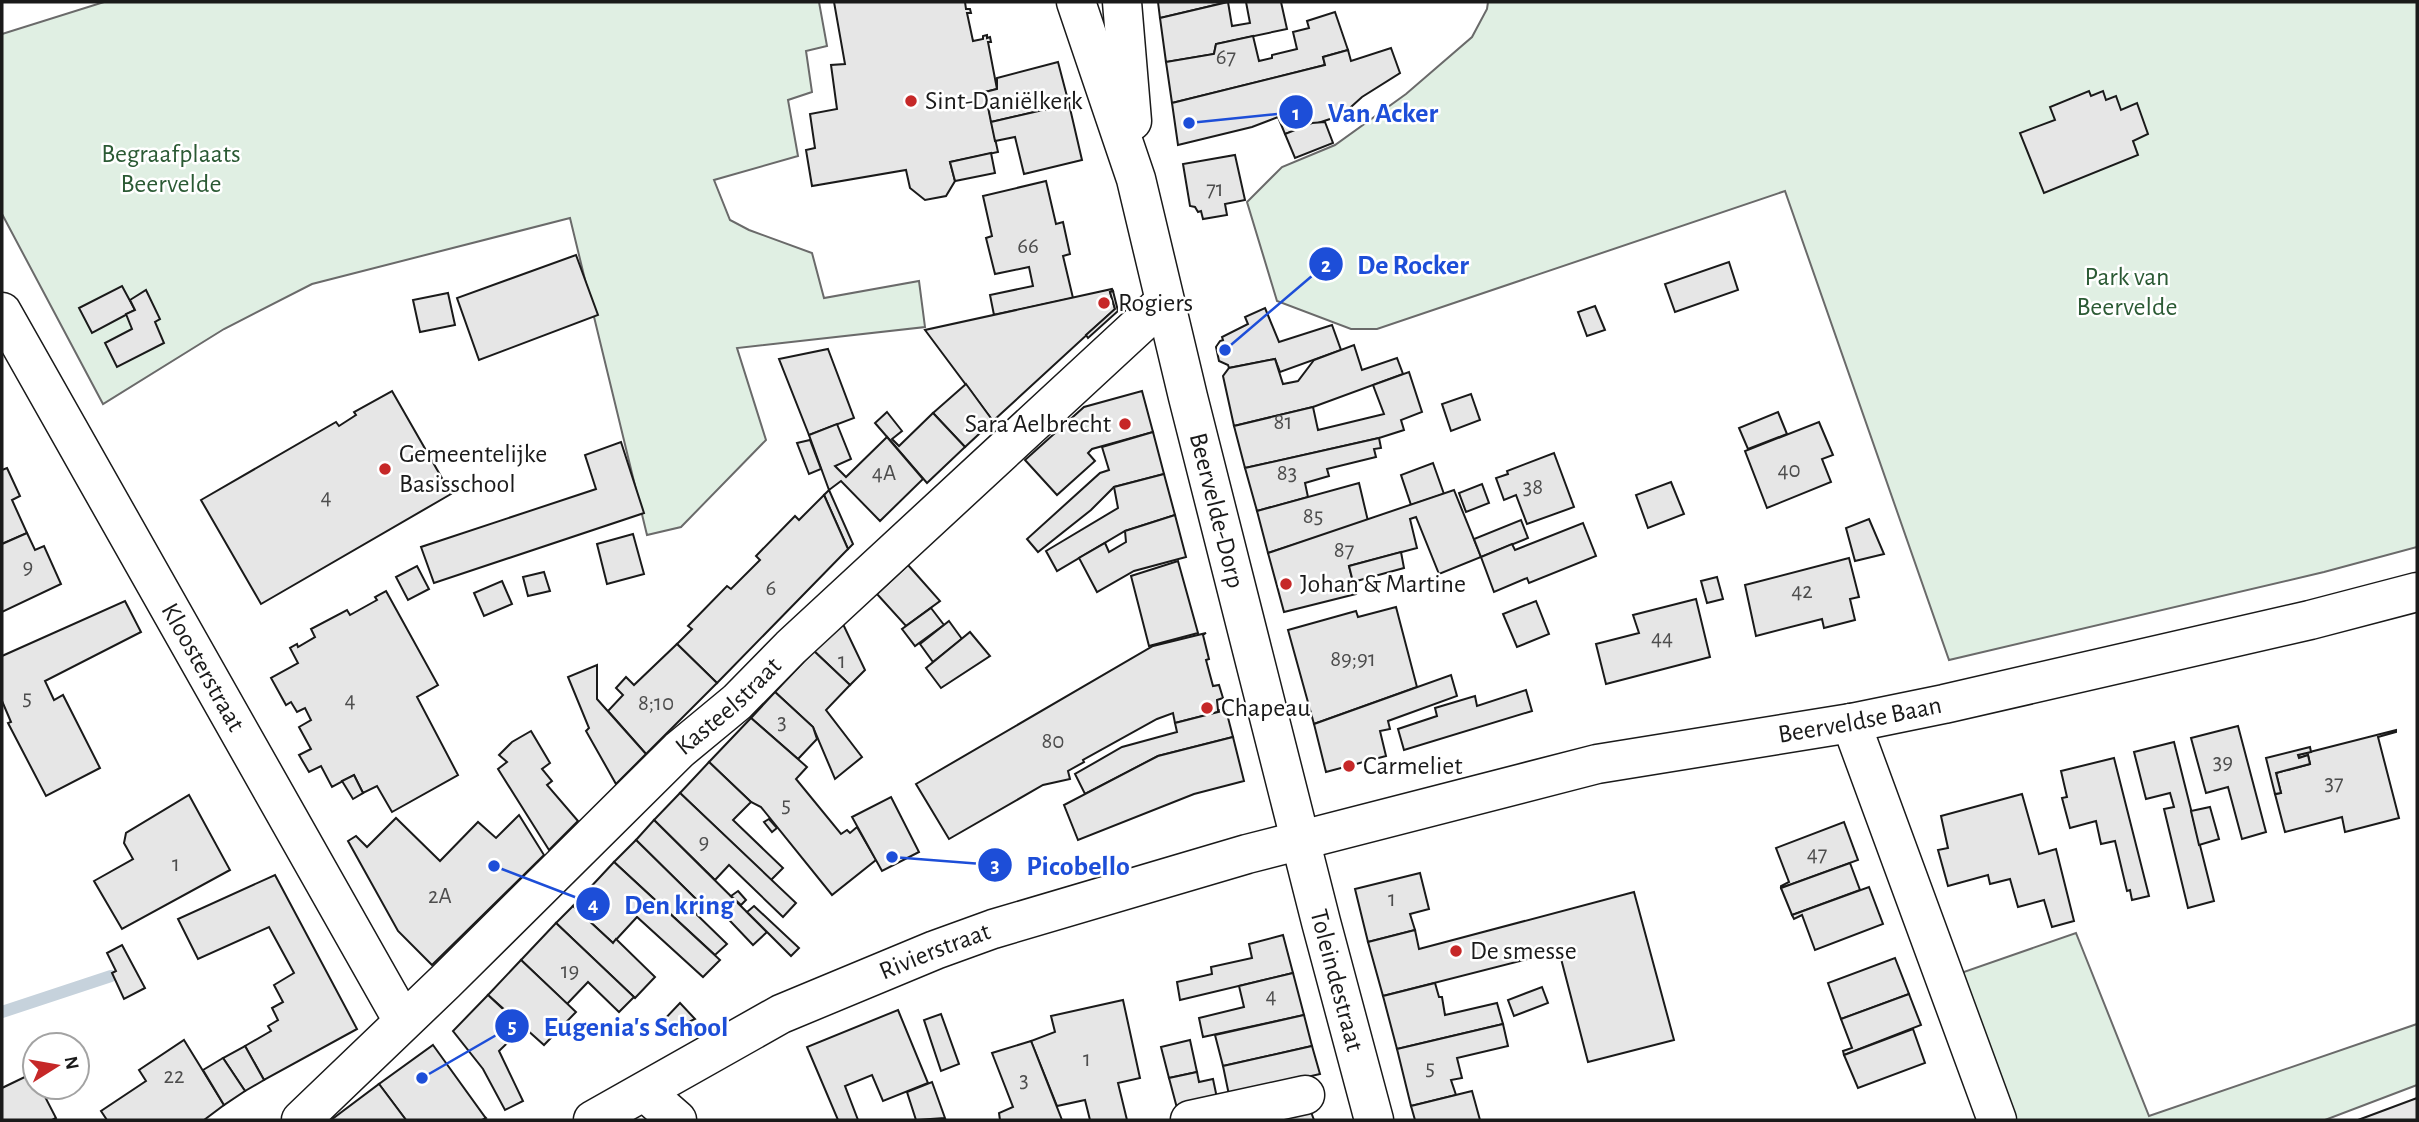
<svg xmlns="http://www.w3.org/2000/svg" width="2419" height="1122" viewBox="0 0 2419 1122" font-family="'Alegreya Sans',sans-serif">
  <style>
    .green { fill: #e0efe3; stroke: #6a6a6a; stroke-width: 2 }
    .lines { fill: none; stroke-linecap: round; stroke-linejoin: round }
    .stream { stroke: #c6d2dc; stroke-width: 12 }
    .building { fill: #e6e6e6; stroke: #1a1a1a; stroke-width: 2 }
    .minor-casing { stroke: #1a1a1a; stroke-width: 41 }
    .major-casing { stroke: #1a1a1a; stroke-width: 41 }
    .minor { stroke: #fff; stroke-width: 38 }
    .major { stroke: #fff; stroke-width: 38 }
    .poi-dot { fill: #c62828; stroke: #fff; stroke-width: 2.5 }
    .labels { text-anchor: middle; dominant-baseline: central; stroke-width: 5; stroke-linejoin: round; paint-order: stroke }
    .number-label { font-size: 23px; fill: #4d4d4d }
    .poi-label { font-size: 26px; fill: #1a1a1a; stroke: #fff; text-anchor: start }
    .park-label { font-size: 26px; fill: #2b5a34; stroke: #fff }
    .street-label { font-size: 26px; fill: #1a1a1a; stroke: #fff }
    .leader { fill: none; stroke: #1d4ed8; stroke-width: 2.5 }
    .callout-dot { fill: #1d4ed8; stroke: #fff; stroke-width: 2.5 }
    .mark-label { font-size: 21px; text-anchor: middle; font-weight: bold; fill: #fff }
    .callout-label { font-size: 28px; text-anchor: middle; font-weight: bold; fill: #1d4ed8; stroke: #fff; stroke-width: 5; stroke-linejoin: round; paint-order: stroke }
  </style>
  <rect width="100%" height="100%" fill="#fff"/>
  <!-- green -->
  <g class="green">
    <polygon points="104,2 819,2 827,46 806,51 812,92 788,100 798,156 714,180 730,220 749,230 812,253 824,298 919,281 925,327 737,348 766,440 681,527 647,535 570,218 312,284 224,329 103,404 2,214 2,34"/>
    <polygon points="1488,2 2417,2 2417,547 2324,572 1949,660 1785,191 1377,329 1351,329 1277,301 1247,202 1282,167 1335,145 1406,94 1472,37 1487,9"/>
    <polygon points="2076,933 2149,1116 2417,1024 2417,1085 2325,1120 1980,1120 1932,983"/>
  </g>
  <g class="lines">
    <!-- stream -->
    <polyline class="stream" points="2,1012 111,976"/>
  </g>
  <!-- building -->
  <g class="building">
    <polygon points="834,2 965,2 966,9 970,9 971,13 967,13 973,41 983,39 983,36 987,35 987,38 990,37 991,42 988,42 997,89 985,92 998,152 950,162 955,181 946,196 925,200 910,188 906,170 812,186 806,150 815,148 810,114 837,109 831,65 845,64"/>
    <polygon points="1158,2 1228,2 1160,18"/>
    <polygon points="1228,2 1232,26 1250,23 1246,2 1281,2 1287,29 1216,44 1214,54 1166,62 1160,18"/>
    <polygon points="1335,12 1348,50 1323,57 1325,65 1172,103 1166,62 1214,54 1216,44 1253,36 1259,61 1272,58 1272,55 1297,49 1293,32 1309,28 1307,21"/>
    <polygon points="1391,48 1400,73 1362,97 1342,115 1285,134 1278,117 1252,127 1178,145 1172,103 1325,65 1323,57 1348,50 1351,61"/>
    <polygon points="1058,62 1069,104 991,122 985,92 997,89 997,78"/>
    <polygon points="2089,91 2091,96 2103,91 2106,100 2116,96 2121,110 2137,103 2148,134 2133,141 2138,155 2044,193 2020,133 2055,120 2050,107"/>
    <polygon points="1069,104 1082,160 1024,174 1015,137 995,141 991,122"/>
    <polygon points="1325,122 1333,143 1295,158 1285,134 1312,123"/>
    <polygon points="991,153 995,173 955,181 950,162"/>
    <polygon points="1235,155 1245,200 1225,204 1227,215 1203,219 1201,211 1198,212 1195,207 1190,206 1183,164"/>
    <polygon points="1046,181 1056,224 1063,222 1070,254 1063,256 1073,298 994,315 990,295 1033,286 1029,267 995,274 986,238 992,236 983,196"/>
    <polygon points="576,255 598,315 479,360 457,298"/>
    <polygon points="1729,262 1738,290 1675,312 1665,284"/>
    <polygon points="122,286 135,310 92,333 79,308"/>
    <polygon points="1112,289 1113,291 1110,292 1115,309 993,421 925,330"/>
    <polygon points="146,290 160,319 155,322 164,343 117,367 105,343 132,329 126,314 135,310 130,300"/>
    <polygon points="1113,291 1118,311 1088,338 1086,335 1115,309 1110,292"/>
    <polygon points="448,293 455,325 420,332 413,300"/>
    <polygon points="1595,306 1605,330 1587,336 1578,312"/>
    <polygon points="1265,308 1279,342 1332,325 1341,350 1280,372 1275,359 1229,368 1228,365 1219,361 1216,347 1220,341 1223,340 1222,337 1248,324 1245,317"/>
    <polygon points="1354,345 1362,370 1397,358 1403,374 1313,407 1234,426 1223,376 1229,368 1275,359 1283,384 1298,381 1314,360"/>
    <polygon points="828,349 854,418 809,435 779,359"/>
    <polygon points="1409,372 1422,412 1401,420 1404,430 1379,438 1245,468 1234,426 1313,407 1318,430 1384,414 1373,385"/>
    <polygon points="966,384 993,421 965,447 933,413"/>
    <polygon points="392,391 451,494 261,604 201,500 336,422 339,426 356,415 354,412"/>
    <polygon points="1142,391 1153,432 1092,449 1088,453 1095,461 1057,495 1025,460 1084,407"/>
    <polygon points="1471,394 1480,420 1451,431 1442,404"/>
    <polygon points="887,412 902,431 892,439 899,446 933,413 965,447 927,483 875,423"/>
    <polygon points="1778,412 1787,434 1748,449 1739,428"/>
    <polygon points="1819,422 1833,455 1822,459 1831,482 1767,508 1745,451"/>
    <polygon points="837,424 851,459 835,466 846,477 887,437 923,479 880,521 841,481 829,490 809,435"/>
    <polygon points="1153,432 1164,474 1114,487 1091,510 1038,552 1027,539 1100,473 1109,470 1102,447"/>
    <polygon points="1379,438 1381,448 1374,449 1376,457 1327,469 1329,476 1305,483 1308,497 1257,511 1245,468"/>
    <polygon points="810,440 821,469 809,474 797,443"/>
    <polygon points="621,442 644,513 434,583 421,547 596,489 585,455"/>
    <polygon points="1554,453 1574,507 1527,524 1516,495 1504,500 1496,478 1508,474 1507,471"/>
    <polygon points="1433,463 1444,494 1411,505 1401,475"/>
    <polygon points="7,468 20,496 12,500 27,533 2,544 2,470"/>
    <polygon points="1164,474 1175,515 1125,531 1057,571 1046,551 1118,508 1114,487"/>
    <polygon points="1671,482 1684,514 1648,528 1636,495"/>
    <polygon points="1359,483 1368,521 1268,553 1257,511"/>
    <polygon points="1482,484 1489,503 1466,512 1459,493"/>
    <polygon points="829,490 853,544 848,549 824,495"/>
    <polygon points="1454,490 1481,557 1439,574 1416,517 1410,519 1417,548 1349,566 1356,594 1284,612 1268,553"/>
    <polygon points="824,495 848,549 717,683 677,644 692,629 688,626 727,586 731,589 760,560 756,556 795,516 799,520"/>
    <polygon points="1175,515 1186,557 1134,571 1097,592 1079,558 1105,543 1109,552 1126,542 1125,531"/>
    <polygon points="1869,519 1884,554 1855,561 1846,528"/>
    <polygon points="1521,520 1528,538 1481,557 1474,539"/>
    <polygon points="1583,523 1596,556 1529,583 1527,578 1494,592 1481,557 1512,544 1515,550"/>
    <polygon points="27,533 35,550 44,546 61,584 2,612 2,544"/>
    <polygon points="633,534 644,574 607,584 597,544"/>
    <polygon points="1401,552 1404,568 1353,582 1349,566"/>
    <polygon points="1849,558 1859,597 1850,599 1855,620 1824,628 1822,619 1756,636 1745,585"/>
    <polygon points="1178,561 1198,633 1149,646 1131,576"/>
    <polygon points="908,565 940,601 906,626 877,594"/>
    <polygon points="417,566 429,589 408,600 396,577"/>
    <polygon points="544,572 550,591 528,596 523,577"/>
    <polygon points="1717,577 1723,599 1707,603 1701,581"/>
    <polygon points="502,581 512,604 484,616 474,593"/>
    <polygon points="386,591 438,685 417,697 458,775 392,812 377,786 363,793 354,775 332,787 321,766 309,772 299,755 311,749 299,727 311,720 305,708 297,712 291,702 286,705 271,678 298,663 290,648 297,644 298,647 315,637 311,629 347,610 350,615 377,600 375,597"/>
    <polygon points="1696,599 1710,657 1606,684 1596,644 1639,633 1633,615"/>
    <polygon points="125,601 141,632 45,681 54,700 63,695 100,768 46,796 8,723 11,722 2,701 2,656"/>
    <polygon points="1536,601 1549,634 1517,647 1503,614"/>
    <polygon points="1396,607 1417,687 1314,724 1288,630 1356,611 1358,617"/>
    <polygon points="931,608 944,625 915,646 902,629"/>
    <polygon points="949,621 962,639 933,662 920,644"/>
    <polygon points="842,622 865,670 850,685 814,651"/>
    <polygon points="970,632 990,656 941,688 926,668"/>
    <polygon points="1206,633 1203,635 1209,659 1206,660 1213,686 1219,685 1223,698 1217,700 1218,710 1226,710 1175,723 1173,713 1157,719 1083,760 1084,762 1068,771 1070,779 1043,785 949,839 916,784 1153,646"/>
    <polygon points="677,644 717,683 646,754 608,711 623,695 616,688 626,677 634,685"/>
    <polygon points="814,651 850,685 826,710 862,757 835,779 813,727 775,692"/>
    <polygon points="597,665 597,699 646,754 616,784 586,731 589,728 568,677"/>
    <polygon points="1451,675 1457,696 1388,721 1390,729 1380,731 1386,756 1326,772 1314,724"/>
    <polygon points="1526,690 1532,711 1404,750 1398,729 1437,716 1435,708 1475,696 1477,706"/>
    <polygon points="775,692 813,727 817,739 798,759 751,718"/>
    <polygon points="1226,710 1233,737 1158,756 1085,794 1075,774 1122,747 1177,732 1175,723"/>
    <polygon points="751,718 807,767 796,779 841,834 847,830 850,833 857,827 876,860 832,895 761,807 751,802 709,762"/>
    <polygon points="2238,726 2266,832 2242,839 2228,787 2206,793 2191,738"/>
    <polygon points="2396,730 2396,732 2378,737 2399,818 2345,832 2342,817 2285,832 2275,794 2281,793 2276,773 2310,764 2308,755 2299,758 2298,755"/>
    <polygon points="531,731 550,763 542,769 552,781 547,785 578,821 549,850 498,769 507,762 499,755 512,742"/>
    <polygon points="1233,737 1244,781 1194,794 1078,840 1064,805 1158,756"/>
    <polygon points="2174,742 2214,901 2188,908 2164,809 2174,807 2170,793 2146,799 2134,752"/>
    <polygon points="2310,747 2311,752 2298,755 2299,758 2308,755 2310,764 2276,773 2281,793 2275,794 2266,758"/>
    <polygon points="2114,758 2149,896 2132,900 2130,890 2127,891 2115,841 2101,844 2096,821 2070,828 2062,798 2067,797 2061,771"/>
    <polygon points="709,762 751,802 733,820 783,868 771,880 680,793"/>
    <polygon points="354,775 363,793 353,799 342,781"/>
    <polygon points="680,793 796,903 783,917 729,865 715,880 654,820"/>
    <polygon points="2022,794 2039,854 2056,849 2074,921 2052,927 2044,900 2018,907 2010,879 1990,884 1988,875 1948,886 1938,850 1948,848 1941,816"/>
    <polygon points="189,795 230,870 122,929 94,881 133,859 124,843 126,833"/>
    <polygon points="891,797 919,852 882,871 852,817"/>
    <polygon points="2210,807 2219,839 2199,845 2191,811"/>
    <polygon points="519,815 544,855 432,965 398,931 348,841 356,836 367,847 396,818 440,861 478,822 496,838"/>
    <polygon points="769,819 777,828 772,832 764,822"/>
    <polygon points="654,820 767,932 753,945 714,904 708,911 636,840"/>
    <polygon points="1844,822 1858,860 1781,888 1781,886 1789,882 1776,848"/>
    <polygon points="636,840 698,901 690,908 727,944 715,955 614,862"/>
    <polygon points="614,862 720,960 703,977 637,917 613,943 573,906"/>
    <polygon points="1850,863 1860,890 1792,915 1781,888"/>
    <polygon points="1420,873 1429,909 1410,914 1415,930 1368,942 1355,889"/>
    <polygon points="275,875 357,1029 264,1080 245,1046 271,1031 268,1026 278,1020 272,1008 283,1002 274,985 294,973 269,927 198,959 178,919"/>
    <polygon points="1869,887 1883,924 1815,950 1802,915 1794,919 1792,915"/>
    <polygon points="738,891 746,900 741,905 731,896"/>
    <polygon points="1634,892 1674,1040 1588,1062 1559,951 1383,996 1368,942 1415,930 1419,949"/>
    <polygon points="573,906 613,943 616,939 655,977 635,998 556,923"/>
    <polygon points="754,906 799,948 791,956 747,912"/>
    <polygon points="556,923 634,997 619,1012 588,982 567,1004 521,960"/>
    <polygon points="1283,935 1293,973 1180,1000 1177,982 1212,974 1211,967 1252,958 1249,944"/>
    <polygon points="122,945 145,988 124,999 112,973 116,971 107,953"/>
    <polygon points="1895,958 1909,994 1841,1019 1828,983"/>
    <polygon points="521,960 576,1012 544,1045 488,995"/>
    <polygon points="1293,973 1304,1015 1203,1037 1199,1018 1244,1007 1239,986"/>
    <polygon points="1435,983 1439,997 1442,997 1445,1015 1497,1003 1503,1024 1397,1049 1383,996"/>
    <polygon points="1542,987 1548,1003 1514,1016 1508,1000"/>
    <polygon points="1909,994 1921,1025 1844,1055 1843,1051 1852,1048 1841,1019"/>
    <polygon points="488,995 523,1028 499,1051 523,1101 505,1110 483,1069 453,1031"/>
    <polygon points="1123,1000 1140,1078 1118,1083 1127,1120 1090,1120 1085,1100 1057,1106 1031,1041 1055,1032 1051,1016"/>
    <polygon points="680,1003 695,1019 670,1031 661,1023"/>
    <polygon points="898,1010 928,1083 883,1101 872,1075 845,1086 858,1120 838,1120 807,1047"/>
    <polygon points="941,1014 959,1064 941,1071 924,1020"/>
    <polygon points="1304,1015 1312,1046 1223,1066 1215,1035"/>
    <polygon points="1503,1024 1508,1046 1457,1058 1462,1078 1451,1080 1456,1095 1411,1106 1397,1049"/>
    <polygon points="1913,1029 1925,1063 1858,1088 1844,1055"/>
    <polygon points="184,1040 224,1105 204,1120 107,1120 101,1111 146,1081 139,1070"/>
    <polygon points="1190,1040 1197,1072 1169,1078 1161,1047"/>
    <polygon points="1031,1041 1062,1120 1000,1120 999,1113 1013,1107 992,1053"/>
    <polygon points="433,1045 485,1117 486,1118 482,1120 406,1120 379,1084"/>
    <polygon points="245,1046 264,1080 245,1091 223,1058"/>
    <polygon points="1312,1046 1320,1074 1229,1095 1223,1066"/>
    <polygon points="223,1058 245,1091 224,1105 203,1070"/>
    <polygon points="1197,1072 1199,1082 1213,1079 1217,1098 1177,1108 1169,1078"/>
    <polygon points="33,1073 35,1087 40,1087 56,1118 52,1120 2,1120 2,1088"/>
    <polygon points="932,1082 945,1118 916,1120 907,1092"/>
    <polygon points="379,1084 406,1120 331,1120"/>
    <polygon points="1472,1091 1480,1120 1415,1120 1411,1106"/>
    <polygon points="2417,1098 2417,1120 2358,1120"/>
    <polygon points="1311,1112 1314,1120 1274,1120"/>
  </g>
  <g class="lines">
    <defs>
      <g id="minor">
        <path id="s1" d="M1076,2L1136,179L1188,397L1321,922L1374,1120"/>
        <polyline points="1122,2 1132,121"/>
        <path id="s2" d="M2,312L403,1021"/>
        <polyline points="1851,723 1997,1120"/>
        <polyline points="645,1092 677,1120"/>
        <path id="s3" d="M301,1120L445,982L679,750L737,702L791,647L1164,302"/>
        <polyline points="1190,1120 1305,1095"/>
      </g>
      <g id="major">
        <path id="s4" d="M593,1120L781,1014L935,950L993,929L1247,854L1597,764L1851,723L1944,704L2310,620L2417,592"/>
      </g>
    </defs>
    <!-- minor casing -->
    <use href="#minor" class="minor-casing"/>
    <!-- major casing -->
    <use href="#major" class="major-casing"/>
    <!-- minor -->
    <use href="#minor" class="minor"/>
    <!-- major -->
    <use href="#major" class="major"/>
  </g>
  <!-- markers -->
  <g class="poi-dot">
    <circle cx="911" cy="101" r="7"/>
    <circle cx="1104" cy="303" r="7"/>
    <circle cx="1125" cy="424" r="7"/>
    <circle cx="385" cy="469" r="7"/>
    <circle cx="1286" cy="584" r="7"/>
    <circle cx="1207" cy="708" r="7"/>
    <circle cx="1349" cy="766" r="7"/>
    <circle cx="1456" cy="951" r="7"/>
  </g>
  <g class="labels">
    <!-- number labels -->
    <g class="number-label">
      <text x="1226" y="57">67</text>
      <text x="1215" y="189">71</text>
      <text x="1028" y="246">66</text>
      <text x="1283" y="422">81</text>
      <text x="1789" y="470">40</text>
      <text x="884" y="473">4A</text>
      <text x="1287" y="473">83</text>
      <text x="1533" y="487">38</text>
      <text x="326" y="497">4</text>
      <text x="1313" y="516">85</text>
      <text x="1344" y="550">87</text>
      <text x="28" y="567">9</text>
      <text x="771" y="588">6</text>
      <text x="1802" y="591">42</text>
      <text x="1662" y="638">44</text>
      <text x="1353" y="659">89;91</text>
      <text x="842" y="661">1</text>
      <text x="27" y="698">5</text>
      <text x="350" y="700">4</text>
      <text x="656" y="703">8;10</text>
      <text x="782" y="722">3</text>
      <text x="1053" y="741">80</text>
      <text x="2223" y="762">39</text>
      <text x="2334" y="783">37</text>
      <text x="786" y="805">5</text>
      <text x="704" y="842">9</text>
      <text x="1817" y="854">47</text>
      <text x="176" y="864">1</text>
      <text x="440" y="896">2A</text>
      <text x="1392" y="899">1</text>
      <text x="570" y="971">19</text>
      <text x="1271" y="996">4</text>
      <text x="1087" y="1059">1</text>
      <text x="1430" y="1068">5</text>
      <text x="174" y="1076">22</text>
      <text x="1024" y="1080">3</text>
    </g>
    <!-- poi labels -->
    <g class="poi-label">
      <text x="925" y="101">Sint-Daniëlkerk</text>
      <text x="1118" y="303">Rogiers</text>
      <text x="1111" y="424" text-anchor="end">Sara Aelbrecht</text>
      <text x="399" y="454">Gemeentelijke<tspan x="399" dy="30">Basisschool</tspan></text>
      <text x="1300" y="584">Johan &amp; Martine</text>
      <text x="1221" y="708">Chapeau</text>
      <text x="1363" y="766">Carmeliet</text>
      <text x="1470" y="951">De smesse</text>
    </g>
    <!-- park labels -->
    <g class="park-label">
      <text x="171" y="154">Begraafplaats<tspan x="171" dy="30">Beervelde</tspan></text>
      <text x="2127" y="277">Park van<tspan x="2127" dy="30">Beervelde</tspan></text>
    </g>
    <!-- street labels -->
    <g class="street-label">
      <text stroke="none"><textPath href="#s1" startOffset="528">Beervelde-Dorp</textPath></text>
      <text stroke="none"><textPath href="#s2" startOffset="408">Kloosterstraat</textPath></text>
      <text stroke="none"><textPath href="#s3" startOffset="595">Kasteelstraat</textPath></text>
      <text stroke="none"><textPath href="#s4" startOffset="1337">Beerveldse Baan</textPath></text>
      <text stroke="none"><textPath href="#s4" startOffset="382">Rivierstraat</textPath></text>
      <text stroke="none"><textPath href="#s1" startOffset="1013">Toleindestraat</textPath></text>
    </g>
  </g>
  <!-- callouts -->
  <path class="leader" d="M1189 123L1296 112M1225 350L1326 264M892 857L995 865M494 866L593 904M422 1078L512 1026"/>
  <g class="callout-dot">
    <circle cx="1189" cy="123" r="7"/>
    <circle cx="1225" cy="350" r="7"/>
    <circle cx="892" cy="857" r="7"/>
    <circle cx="494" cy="866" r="7"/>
    <circle cx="422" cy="1078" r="7"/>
    <circle cx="1296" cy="112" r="18"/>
    <circle cx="1326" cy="264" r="18"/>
    <circle cx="995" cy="865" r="18"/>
    <circle cx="593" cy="904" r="18"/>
    <circle cx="512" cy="1026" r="18"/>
  </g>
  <g class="mark-label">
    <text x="1296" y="120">1</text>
    <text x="1326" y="272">2</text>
    <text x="995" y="872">3</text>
    <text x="593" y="911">4</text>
    <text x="512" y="1033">5</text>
  </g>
  <g class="callout-label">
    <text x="1383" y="122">Van Acker</text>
    <text x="1413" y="274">De Rocker</text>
    <text x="1078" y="875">Picobello</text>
    <text x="679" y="914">Den kring</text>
    <text x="636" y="1036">Eugenia's School</text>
  </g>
  <!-- border -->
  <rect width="2419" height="1122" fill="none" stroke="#1a1a1a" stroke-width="7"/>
  <!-- north arrow -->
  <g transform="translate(56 1066) rotate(79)"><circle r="33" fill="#ffffff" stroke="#a3a3a3" stroke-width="2"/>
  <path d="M0-5L12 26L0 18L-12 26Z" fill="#c62828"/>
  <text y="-10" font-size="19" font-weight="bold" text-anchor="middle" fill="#1a1a1a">N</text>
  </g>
</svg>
